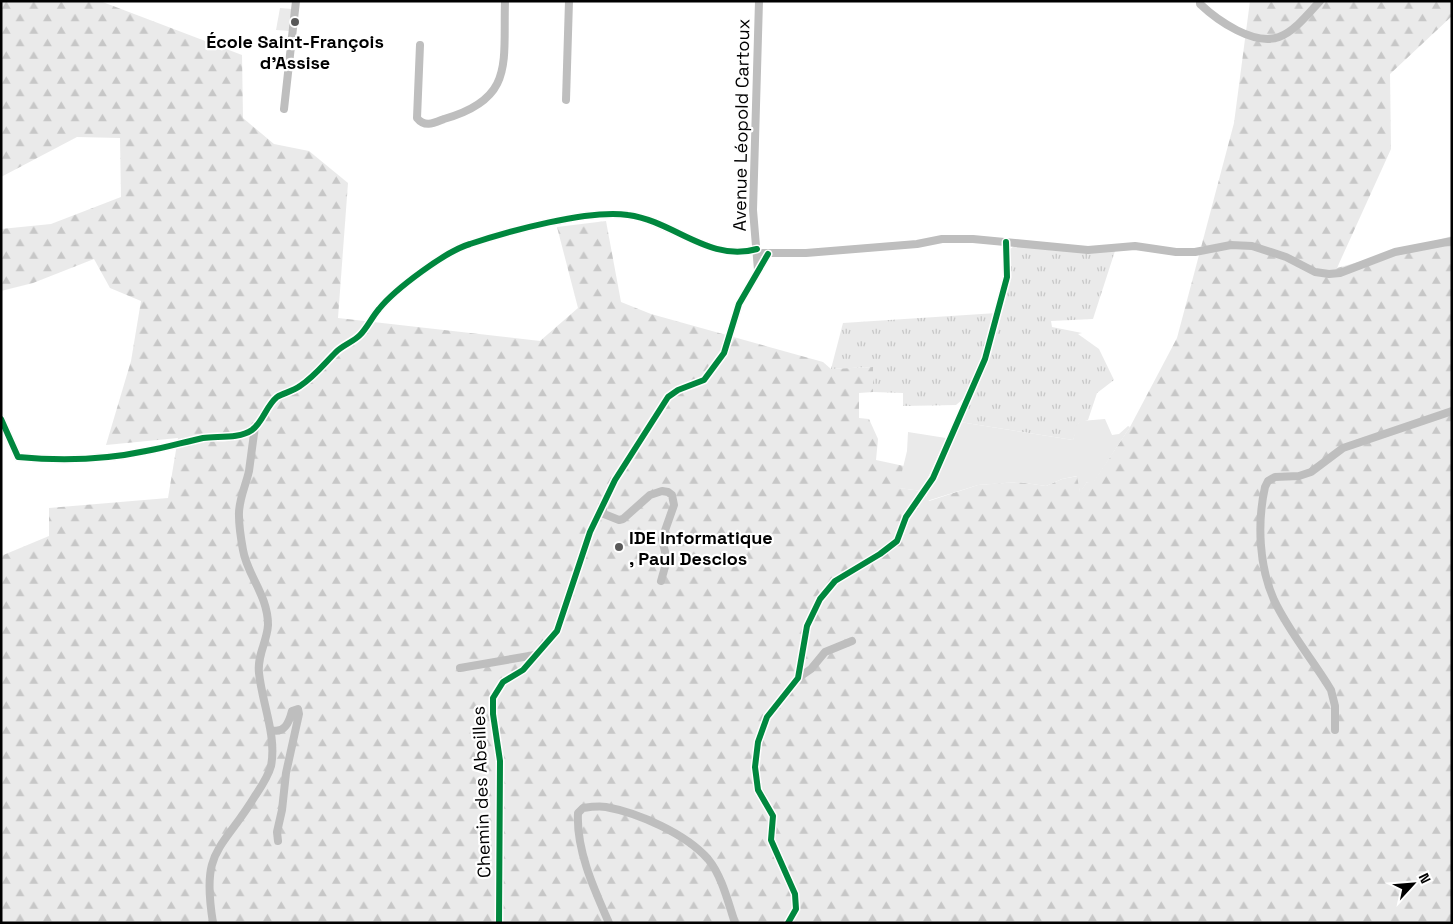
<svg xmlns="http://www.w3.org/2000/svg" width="1453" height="924" viewBox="0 0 1453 924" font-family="'Space Grotesk',sans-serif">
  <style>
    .grass { fill: url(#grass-tufts) }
    .forest { fill: url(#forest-firs) }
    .garden { fill: #eaeaea }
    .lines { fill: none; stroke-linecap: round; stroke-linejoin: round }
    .minor { stroke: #bebebe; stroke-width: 8 }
    .cycleway-casing { stroke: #fff; stroke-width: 9 }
    .cycleway { stroke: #00873e; stroke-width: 6 }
    .poi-dot { fill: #595959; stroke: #fff; stroke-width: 2 }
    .labels { text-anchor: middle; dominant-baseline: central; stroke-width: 4.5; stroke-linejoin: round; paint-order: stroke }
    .poi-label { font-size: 18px; font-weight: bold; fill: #000; stroke: #fff }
    .street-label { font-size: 18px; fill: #000; stroke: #fff }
  </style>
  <defs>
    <pattern id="grass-tufts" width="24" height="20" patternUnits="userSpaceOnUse" patternTransform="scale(1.25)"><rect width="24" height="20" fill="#eaeaea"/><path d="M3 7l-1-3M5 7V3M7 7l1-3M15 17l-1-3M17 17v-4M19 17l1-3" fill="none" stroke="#c7c7c7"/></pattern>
    <pattern id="forest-firs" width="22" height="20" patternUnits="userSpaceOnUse" patternTransform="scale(1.25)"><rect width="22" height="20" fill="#eaeaea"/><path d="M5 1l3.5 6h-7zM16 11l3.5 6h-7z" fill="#c7c7c7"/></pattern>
  </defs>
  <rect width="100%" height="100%" fill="#fff"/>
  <!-- grass -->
  <g class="grass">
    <polygon points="1014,246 1115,251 1093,319 1051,321 1052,327 1082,333 1078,334 1099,349 1114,380 1097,393 1088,420 1079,423 1073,440 960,422 991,344 1005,301 1009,280 1009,250"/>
    <path d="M997,313C989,338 978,390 956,405L903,406V393L873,392L872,367L831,369L843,323Z"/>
  </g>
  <!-- forest -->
  <polygon class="forest" points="1,1 100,1 242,55 243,118 274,144 309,151 348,183 338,318 540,341 578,308 557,227 606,221 621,302 651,314 823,362 831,369 873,367 873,392 859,393 859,418 869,419 878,439 876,460 904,466 899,488 922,491 929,501 978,485 1018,482 1046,486 1062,479 1078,476 1080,492 1087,482 1092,484 1130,427 1177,338 1234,123 1250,1 1452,1 1452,16 1390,74 1391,149 1337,268 1452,236 1452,923 1,923 1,556 49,536 49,508 168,498 178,438 106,445 131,361 141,301 110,288 94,259 33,283 1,291 1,229 51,224 121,197 120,138 77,137 1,177"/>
  <!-- garden -->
  <g class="garden">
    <polygon points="280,8 292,9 290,31 276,30"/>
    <polygon points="1105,419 1112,435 1119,434 1128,426 1130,427 1092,485 1087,482 1080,493 1077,476 1062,479 1046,486 1018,482 978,485 927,501 926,497 960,422 1073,440 1077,425 1081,421"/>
    <polygon points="908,432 946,438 922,491 898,488 907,451"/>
  </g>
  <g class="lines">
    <!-- minor -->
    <g class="minor">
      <path d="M1200,1V4C1218,21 1254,46 1279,37C1295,31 1309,13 1320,1"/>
      <path d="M420,45L417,118C425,128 434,123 444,119C515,99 503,63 505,1"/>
      <polyline points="566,100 569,1"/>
      <polyline points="284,109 296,1"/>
      <polyline points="763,253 806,253 917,244 942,239 973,239 1088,250 1135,246 1176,252 1195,252 1231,245 1252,246 1286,257 1315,272 1329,274 1340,273 1395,252 1452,241"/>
      <polyline points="758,270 753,210 759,1"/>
      <path d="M1,419L18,457C61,461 104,460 146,451C165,448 184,442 203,438C218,436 239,439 252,430C263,422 266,406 277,397C284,393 293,391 300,386C314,377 324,364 336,352C343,345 353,342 360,335C367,328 372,317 379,309C395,289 446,251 470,244C509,231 589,209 628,215C674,221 709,263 757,249"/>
      <polyline points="602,506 604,514 619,520 623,519 650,495 662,491 668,492 672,495 674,505 662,539 667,560 661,581"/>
      <polyline points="460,668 535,655"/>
      <polyline points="798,678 811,669 825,652 852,641"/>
      <path d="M271,730C284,734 289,723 292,711L298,709L299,714L286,773L282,810L277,832L278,841"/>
      <path d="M1335,730V706L1331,690C1313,660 1289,632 1274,600C1259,566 1257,523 1265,487L1268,481L1275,477L1299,476L1311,472L1343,448L1452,411"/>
      <path d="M213,923C201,849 220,853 255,796C261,787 268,777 271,766C277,736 262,703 259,673C257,655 267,642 268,625C268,595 247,575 243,550C241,539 239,527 239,516C238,501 246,485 249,471C251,456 253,441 255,426"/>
      <polyline points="499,923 500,761 493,714 493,698 503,682 523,670 557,631 590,532 615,480 668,397 678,390 704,380 724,353 739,304 768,254"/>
      <path d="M609,923C594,889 576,850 578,813L583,808C590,807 599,806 606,807C639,813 686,834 708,859C722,876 728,902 735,923"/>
      <polyline points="788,923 796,909 795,894 771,840 773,816 758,790 755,767 758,742 767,717 798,678 807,626 820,599 835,581 880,554 897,541 906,517 933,478 985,359 1007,277 1006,242"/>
    </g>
    <defs>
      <g id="cycleway">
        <path d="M1,419L18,457C61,461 104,460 146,451C165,448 184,442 203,438C218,436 239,439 252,430C263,422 266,406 277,397C284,393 293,391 300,386C314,377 324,364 336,352C343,345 353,342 360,335C367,328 372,317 379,309C395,289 446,251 470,244C509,231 589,209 628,215C674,221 709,263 757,249"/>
        <polyline points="499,923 500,761 493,714 493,698 503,682 523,670 557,631 590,532 615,480 668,397 678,390 704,380 724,353 739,304 768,254"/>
        <polyline points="788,923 796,909 795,894 771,840 773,816 758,790 755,767 758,742 767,717 798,678 807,626 820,599 835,581 880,554 897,541 906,517 933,478 985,359 1007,277 1006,242"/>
      </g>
    </defs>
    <!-- cycleway casing -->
    <use href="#cycleway" class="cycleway-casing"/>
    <!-- cycleway -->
    <use href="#cycleway" class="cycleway"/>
  </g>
  <!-- markers -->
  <g class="poi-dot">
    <circle cx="295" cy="22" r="5"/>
    <circle cx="619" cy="547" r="5"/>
  </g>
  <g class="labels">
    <!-- poi labels -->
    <g class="poi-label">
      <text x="295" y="41">École Saint-François<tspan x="295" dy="21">d'Assise</tspan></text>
      <text x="629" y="537" text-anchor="start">IDE Informatique<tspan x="629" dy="21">, Paul Desclos</tspan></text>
    </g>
    <!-- street labels -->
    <g class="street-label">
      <text transform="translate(741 125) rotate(-89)">Avenue Léopold Cartoux</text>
      <text transform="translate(481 792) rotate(-92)">Chemin des Abeilles</text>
    </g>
  </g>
  <!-- border -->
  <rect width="1453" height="924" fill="none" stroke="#000000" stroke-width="5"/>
  <!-- north arrow -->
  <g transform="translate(1413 884) rotate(64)" stroke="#ffffff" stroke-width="4" paint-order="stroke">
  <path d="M0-4L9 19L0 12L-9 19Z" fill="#000000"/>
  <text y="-8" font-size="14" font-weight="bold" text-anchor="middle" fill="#000000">N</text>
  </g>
</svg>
